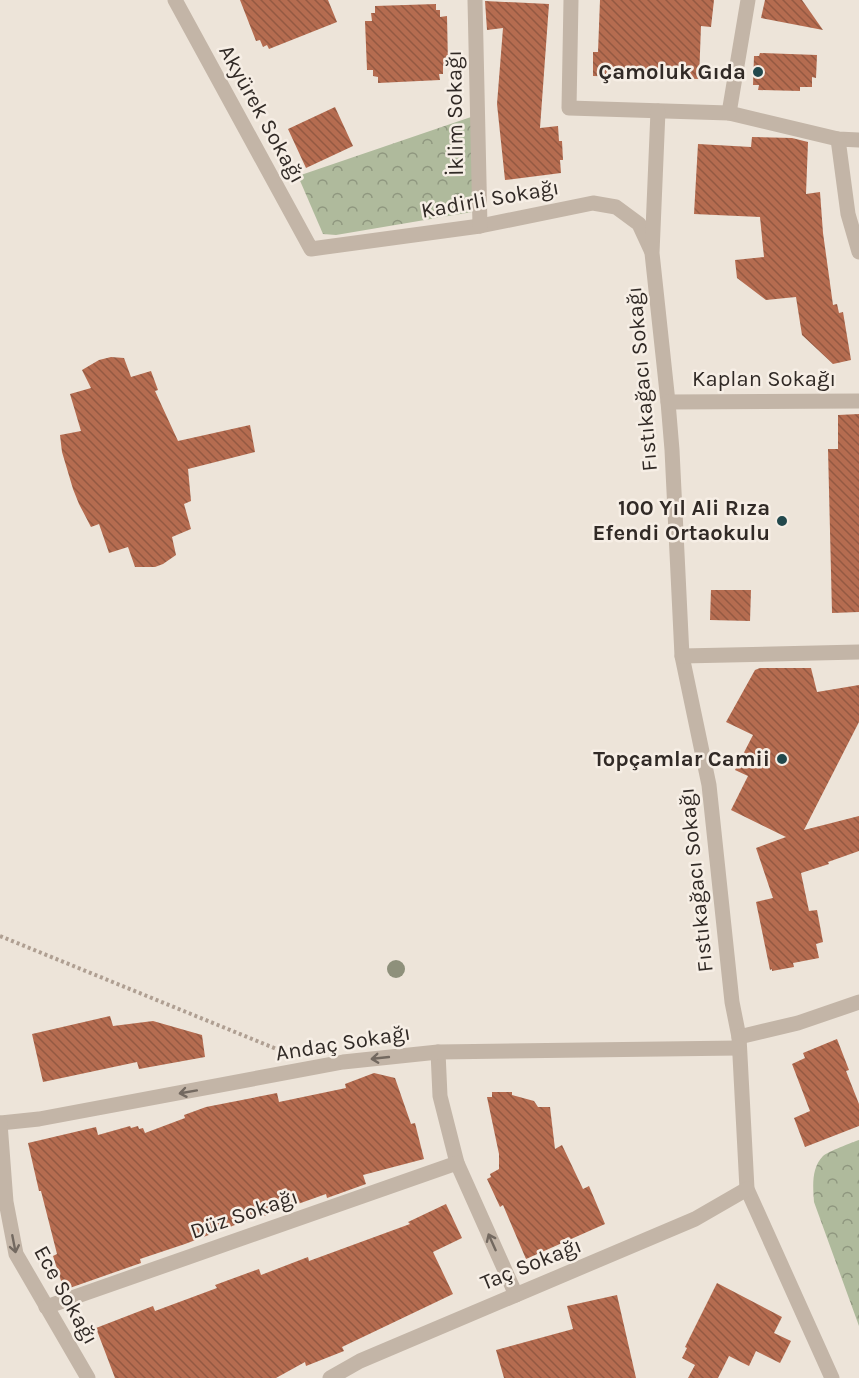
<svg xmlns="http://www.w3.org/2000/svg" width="859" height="1378" viewBox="0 0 859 1378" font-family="Karla,sans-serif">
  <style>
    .park { fill: url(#park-crowns) }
    .building { fill: url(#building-back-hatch) }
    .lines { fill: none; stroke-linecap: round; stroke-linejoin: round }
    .path { stroke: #af9f92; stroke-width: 4; stroke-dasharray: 3 3; stroke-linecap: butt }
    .minor { stroke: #c3b5a7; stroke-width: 15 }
    .tree { fill: #8e907b }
    .oneway { stroke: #736960 }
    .poi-dot { fill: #22484c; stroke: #f6eee5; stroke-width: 2 }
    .labels { text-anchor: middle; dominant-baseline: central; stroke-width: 5; stroke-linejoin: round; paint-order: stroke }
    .poi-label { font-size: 22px; font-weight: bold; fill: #312a26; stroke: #f6eee5; text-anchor: end }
    .street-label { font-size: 22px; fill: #312a26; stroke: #f6eee5 }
  </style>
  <defs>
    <pattern id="park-crowns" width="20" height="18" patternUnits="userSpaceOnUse" patternTransform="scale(1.5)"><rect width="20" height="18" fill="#afba9c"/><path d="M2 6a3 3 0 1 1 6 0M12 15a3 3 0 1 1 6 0" fill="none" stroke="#8f977f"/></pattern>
    <pattern id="building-back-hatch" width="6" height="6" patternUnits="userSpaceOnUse" patternTransform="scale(1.5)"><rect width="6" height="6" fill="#b56c50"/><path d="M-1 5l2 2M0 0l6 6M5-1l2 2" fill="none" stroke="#945942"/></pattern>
  </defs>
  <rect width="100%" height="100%" fill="#ede4d9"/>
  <!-- park -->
  <g class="park">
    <polygon points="471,117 478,211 336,235 323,234 298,176"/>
    <path d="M859,1140V1326L814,1202C813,1187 811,1168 823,1156C829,1151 851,1143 859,1140Z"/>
  </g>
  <!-- building -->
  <g class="building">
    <polygon points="240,0 328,0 337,22 269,49 267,45 263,47 260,40 256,41"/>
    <polygon points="600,0 714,0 711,27 701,26 699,79 593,76 593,52 598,52"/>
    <polygon points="765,0 802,0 823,30 761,18"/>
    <polygon points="485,1 549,4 540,128 558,126 559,141 562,141 563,160 560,160 561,173 505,180 497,104 503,28 487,30"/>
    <polygon points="436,4 436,10 440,10 440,17 447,16 448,65 443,66 443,74 439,74 440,80 378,83 378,77 373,76 373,70 367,70 365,21 372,21 371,13 375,13 375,6"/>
    <polygon points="760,53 817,55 816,78 812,77 812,87 800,87 800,91 758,90 759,85 753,85 754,56 759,56"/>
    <polygon points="335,107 353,146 306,168 288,129"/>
    <polygon points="752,137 792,138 808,142 806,194 820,192 823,233 833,305 837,304 839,313 843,312 851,360 833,364 802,335 796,297 766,300 737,278 735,260 764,257 760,217 694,214 698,144 751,147"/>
    <polygon points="111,357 124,358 131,377 151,371 158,390 155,391 178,441 250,425 255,452 188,469 191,501 184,504 191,529 172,537 176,555 163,564 155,567 135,567 128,547 109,553 99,524 91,527 79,504 73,489 62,452 60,435 81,431 70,394 91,388 82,370 99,360"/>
    <polygon points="859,414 859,612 832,613 828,449 838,449 838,415"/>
    <polygon points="711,590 751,590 750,621 710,620"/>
    <polygon points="760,668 811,668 817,692 859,685 859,722 804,830 859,816 859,851 828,862 829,864 801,873 809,911 817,910 823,942 816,944 819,958 793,963 794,967 772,971 772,969 770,970 756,902 773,898 756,848 786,837 731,810 748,776 735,770 753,735 726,722 755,670"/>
    <polygon points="110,1016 113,1026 153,1021 202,1035 205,1057 139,1069 137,1062 43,1082 32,1034"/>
    <polygon points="837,1039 849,1070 846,1071 859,1104 859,1126 805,1147 794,1118 810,1111 792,1064 805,1058 803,1053"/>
    <polygon points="374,1073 395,1078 411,1124 415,1123 424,1159 363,1175 366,1184 327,1198 326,1194 264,1216 264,1214 185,1244 140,1259 141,1263 64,1290 53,1256 57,1254 41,1191 39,1191 28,1143 96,1127 98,1135 130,1126 131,1128 138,1126 139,1129 143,1128 145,1133 185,1118 184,1115 206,1107 277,1093 279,1102 346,1088 345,1084"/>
    <polygon points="492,1092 512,1092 512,1095 534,1101 538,1107 550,1107 555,1149 562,1145 583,1189 589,1186 605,1224 526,1259 503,1205 500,1207 487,1179 491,1177 490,1174 499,1169 499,1154 487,1097 492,1097"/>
    <polygon points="446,1204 462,1238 433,1252 453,1294 342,1347 344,1351 306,1366 305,1362 276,1378 115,1378 96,1328 153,1306 155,1311 217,1288 215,1285 259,1269 261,1275 308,1257 309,1261 410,1224 408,1222"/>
    <polygon points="717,1283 782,1317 774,1333 791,1341 780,1363 756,1351 749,1366 729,1356 718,1378 688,1378 695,1365 682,1358 687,1348 685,1347"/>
    <polygon points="617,1295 636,1378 504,1378 496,1350 573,1329 567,1306"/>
  </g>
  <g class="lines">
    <!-- path -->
    <polyline class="path" points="0,936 284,1052"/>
    <!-- minor -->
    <g class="minor">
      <polyline points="175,0 311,249 480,226 593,203 616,207 639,224 651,250"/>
      <polyline points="475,0 480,226"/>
      <polyline points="571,0 569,108 729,113 838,139 859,140"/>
      <polyline points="658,111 652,253 668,402 672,450 682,656 709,785 732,1002 739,1037 747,1189 832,1378"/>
      <polyline points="729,113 748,0"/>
      <polyline points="838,139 848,214 859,252"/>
      <polyline points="668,402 859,401"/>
      <polyline points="682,656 859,652"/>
      <polyline points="739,1037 798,1023 859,1002"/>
      <polyline points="438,1052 440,1096 457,1163 516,1295"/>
      <polyline points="0,1123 39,1119 343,1062 438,1052 739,1048"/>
      <polyline points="0,1123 6,1202 16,1254 88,1378"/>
      <polyline points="46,1307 457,1163"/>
      <polyline points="330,1378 360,1361 695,1219 747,1189"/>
    </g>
  </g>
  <!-- trees -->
  <circle class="tree" cx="396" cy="969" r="9"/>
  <!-- one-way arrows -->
  <defs><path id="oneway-shaft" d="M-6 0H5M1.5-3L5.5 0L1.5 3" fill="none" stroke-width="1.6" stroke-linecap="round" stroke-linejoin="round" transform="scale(1.5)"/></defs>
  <g class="oneway">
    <use href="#oneway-shaft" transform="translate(380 1058) rotate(174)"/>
    <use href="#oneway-shaft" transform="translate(188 1092) rotate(170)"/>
    <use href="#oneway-shaft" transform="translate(492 1242) rotate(-114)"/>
    <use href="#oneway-shaft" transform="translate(14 1244) rotate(79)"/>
  </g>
  <!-- markers -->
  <g class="poi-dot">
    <circle cx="758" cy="72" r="6"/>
    <circle cx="782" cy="521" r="6"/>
    <circle cx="782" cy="759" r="6"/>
  </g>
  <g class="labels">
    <!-- poi labels -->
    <g class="poi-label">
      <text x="746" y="72">Çamoluk Gıda</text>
      <text x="770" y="508">100 Yıl Ali Rıza<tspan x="770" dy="25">Efendi Ortaokulu</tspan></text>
      <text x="770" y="759">Topçamlar Camii</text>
    </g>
    <!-- street labels -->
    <g class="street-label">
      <text transform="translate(455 113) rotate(-91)">İklim Sokağı</text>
      <text transform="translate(262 114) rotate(61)">Akyürek Sokağı</text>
      <text transform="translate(490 199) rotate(-10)">Kadirli Sokağı</text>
      <text transform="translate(642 379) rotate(-95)">Fıstıkağacı Sokağı</text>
      <text x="764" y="379">Kaplan Sokağı</text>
      <text transform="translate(696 880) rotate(-96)">Fıstıkağacı Sokağı</text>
      <text transform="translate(343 1043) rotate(-9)">Andaç Sokağı</text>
      <text transform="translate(244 1214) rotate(-19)">Düz Sokağı</text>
      <text transform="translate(531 1264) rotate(-22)">Taç Sokağı</text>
      <text transform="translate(66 1295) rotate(61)">Ece Sokağı</text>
    </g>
  </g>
</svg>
